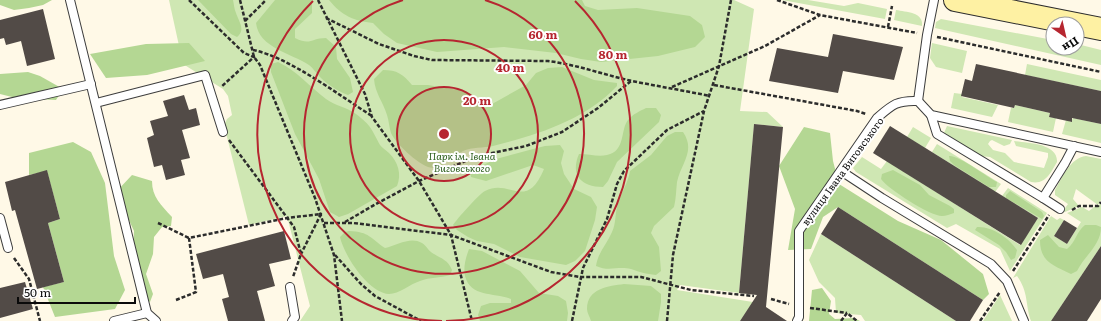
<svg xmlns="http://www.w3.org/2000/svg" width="1101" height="321" viewBox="0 0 1101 321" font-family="Literata,serif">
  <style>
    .green { fill: #cfe7b3 }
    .forest { fill: #b4d793 }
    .building { fill: #524b47 }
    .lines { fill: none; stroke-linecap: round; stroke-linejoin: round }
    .lane-casing { stroke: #3d3d3d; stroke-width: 10 }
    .secondary-casing { stroke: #2c2c2c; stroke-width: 24 }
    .path { stroke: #2c2c2c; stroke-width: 2.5; stroke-dasharray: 4 2; stroke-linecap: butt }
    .lane { stroke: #fff; stroke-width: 8 }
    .secondary { stroke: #fef1a3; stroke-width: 22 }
    .ring { fill: none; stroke: #b62630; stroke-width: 2 }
    .labels { text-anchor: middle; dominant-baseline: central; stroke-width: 4; stroke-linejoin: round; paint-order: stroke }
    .park-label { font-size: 10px; font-style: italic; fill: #2c5f1d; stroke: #fff }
    .street-label { font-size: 10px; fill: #0a0a0a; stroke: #fff }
    .centre { fill: #b62630; stroke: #fff; stroke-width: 2 }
    .ring-label { font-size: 12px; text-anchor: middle; font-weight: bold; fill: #b62630; stroke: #fff; stroke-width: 4; stroke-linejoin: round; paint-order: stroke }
  </style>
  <rect width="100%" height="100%" fill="#fff9e7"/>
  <!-- green -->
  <g class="green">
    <polygon points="169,0 734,0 754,9 740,111 767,112 783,127 754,124 739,293 680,285 677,290 753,302 740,321 300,321 310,306 287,216 249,225 224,125 227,119 232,115 228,96 223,89 183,64"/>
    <polygon points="782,0 808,0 844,6 858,3 887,9 885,19"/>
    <path d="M896,10C906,12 924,12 922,26L894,20Z"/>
    <polygon points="941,19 1053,40 1053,48 1077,48 1077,44 1101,50 1101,65 935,28 936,22"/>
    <polygon points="932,43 967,51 962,73 936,67 930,58"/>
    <polygon points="1027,64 1101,80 1101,91 1025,75"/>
    <polygon points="954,93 962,94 962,97 998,105 992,117 951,108"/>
    <polygon points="1015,105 1050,113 1049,117 1056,118 1053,132 1008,122 1011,108 1014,108"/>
    <polygon points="1073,118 1101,124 1101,143 1062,134 1066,120 1071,122"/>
    <path d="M947,126L1012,140L1010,144L1004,146L992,140L990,141L988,144L993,150L1005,153L1014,162L1044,168L1048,157V153L1016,146L1014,141C1027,143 1058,143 1057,162C1051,172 1046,185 1031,182L990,157L980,156L944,133Z"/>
    <polygon points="913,127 931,138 925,148 907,137"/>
    <polygon points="937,144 1001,184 995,192 932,152"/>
    <path d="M1086,156L1101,159V200L1098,205L1076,189L1073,199L1079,206L1065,212L1063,211L1068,204L1055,195V190C1062,178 1070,158 1086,156Z"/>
    <polygon points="862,157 881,169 887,161 1020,245 1038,218 1002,196 1008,188 1047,213 1010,271 1000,249 956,224 947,228 856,172 853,168"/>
    <path d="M1101,204V246L1051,321H1031C1025,304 1029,293 1017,276L1013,278L1051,216L1057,220L1060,218L1064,220L1054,236L1067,244L1081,222L1067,213L1082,207L1089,211L1094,207Z"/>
    <polygon points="821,234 956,321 865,321 861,315 836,313 835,298 819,282 809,260"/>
    <polygon points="1000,295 1012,321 983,321"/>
  </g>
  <!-- forest -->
  <g class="forest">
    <polygon points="0,0 52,0 43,5 29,8 14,10 0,5"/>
    <path d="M198,0H233C234,4 234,9 236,13C239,22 246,30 237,37L231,34Z"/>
    <path d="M275,0H312V13L295,29V38C311,46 311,38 326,38L336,47L337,59L350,78L353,92L348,95C338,91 328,85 320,77C316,73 313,68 309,65C291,53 259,48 256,23Z"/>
    <path d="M329,0H582L585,6L598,10L637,8L690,16L702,25L705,37L695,47L658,56L601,62L581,59L556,53L504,47L437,52L397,43L384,34L373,23C354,21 342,16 329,0Z"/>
    <polygon points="189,43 205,61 147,75 106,78 90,54 146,44"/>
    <path d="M278,62C296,70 310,87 326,99C335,106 347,107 356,114C371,125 372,130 380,145C382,148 386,150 389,153C398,162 402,174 397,186L348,214L339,217L330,212L319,179L295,134L276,85L271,72V64Z"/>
    <path d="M562,67L594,80L617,83V86C585,120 537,135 493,146C483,148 472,147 463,151C453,156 440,171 428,167C417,163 396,144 391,133C389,127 389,121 387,115C383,102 375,93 374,79L383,70C397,70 403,74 412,85H428L458,90L471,94L485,108L526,85L536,73L548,68Z"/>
    <polygon points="28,72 40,76 63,89 56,100 16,98 0,94 0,74"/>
    <path d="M646,108H656L661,115L659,122L617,162L608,181L603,187C581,187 570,175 579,154C589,154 598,157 607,155C626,151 620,130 628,120C633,114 640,111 646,108Z"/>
    <polygon points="804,127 830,133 833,161 839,184 898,221 941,240 983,274 989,294 983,300 838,207 823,217 811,249 788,250 795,209 779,166"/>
    <path d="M675,132H683C696,151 681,163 677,182C676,191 676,199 674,207L654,226L651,233L659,247L661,271L656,275C646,274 639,272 631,269C617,266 609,272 596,266C598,252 607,244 612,232C616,223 615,215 617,207C620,194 628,184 630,171L651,155L667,136Z"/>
    <polygon points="73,142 91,152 105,183 114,256 125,290 115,309 55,317 43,287 64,282 48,223 60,219 47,171 29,175 29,153"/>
    <path d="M560,145L564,151L561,163L564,174L574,189L591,197L597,207L595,220L585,251L575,261L566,265L520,257L494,244L477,241L468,237L457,230L453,225C457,219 479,194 485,191C510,178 526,212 544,169L533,165L486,181L471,177L470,171L496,159L533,149L545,146Z"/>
    <path d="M949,156C959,155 987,177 997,182L996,187H989L954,165L950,161Z"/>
    <path d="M893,170L920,185L929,195L950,206L954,209V213C950,214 946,216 942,216C930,216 888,189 881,179L882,174Z"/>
    <path d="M132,175L152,181C152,197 161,205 172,217L171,226L162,227L154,237L153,254L146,274L153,294L150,302L139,294L133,257L134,231L116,192Z"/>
    <polygon points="1010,191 1042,212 1044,216 1042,219 1006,198 1006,195"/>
    <path d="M1085,225H1096L1101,227C1101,245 1085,255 1077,271L1071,274C1053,265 1040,262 1040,240L1048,235L1059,247L1067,249C1076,242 1076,232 1085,225Z"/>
    <path d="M977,227C992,226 1009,238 1017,250L1015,258L1011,260L1006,252L999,245L975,230Z"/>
    <path d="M349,231C370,232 370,238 385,248C397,245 411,236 422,243C427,246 429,252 434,254C442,259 448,260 452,270L450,275C440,278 430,277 420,281C410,284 399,294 389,294C368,293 344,255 340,237L345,232Z"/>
    <path d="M469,249L482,251L520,271L539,293L558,296L566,301L568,313L567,321H480L478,315L481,306L490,303H511V299C494,292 471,298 465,276C463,267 466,257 469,249Z"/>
    <path d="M624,284L651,286L661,294V302L658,321H591C590,317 587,313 587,309C587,288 609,286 624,284Z"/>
    <polygon points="822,288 831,301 829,314 835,319 854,318 860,321 809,321 812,290"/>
  </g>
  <!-- building -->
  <g class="building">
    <polygon points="43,9 55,59 27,66 21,41 6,45 4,38 0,39 0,20"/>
    <polygon points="833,34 903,47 894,80 843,71 838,93 769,81 777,48 828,57"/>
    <polygon points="976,64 1101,91 1101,124 1072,118 1072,122 1049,117 1050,113 1015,105 1014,108 961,96 965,79 972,81"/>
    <polygon points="184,95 189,110 196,108 200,125 182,130 190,158 181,160 185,175 166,180 162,165 154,167 147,138 154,135 150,121 168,116 163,101"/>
    <polygon points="754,124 783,127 766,307 787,321 740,321 757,295 739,293"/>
    <polygon points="890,126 1038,218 1021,245 873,153"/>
    <polygon points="47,170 60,219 48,223 64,282 37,289 15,210 12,211 5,182"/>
    <polygon points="838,207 983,300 970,321 956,321 821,234"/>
    <polygon points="1064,220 1077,228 1067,244 1054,236"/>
    <polygon points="284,231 291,259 269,264 275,286 257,291 265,321 228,321 222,299 229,297 223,274 203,279 196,254"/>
    <polygon points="1101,246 1101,299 1087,321 1051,321"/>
    <polygon points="25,282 33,309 0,318 0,288"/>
  </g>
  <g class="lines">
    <defs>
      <g id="lane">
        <polyline points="70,0 147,313 156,321"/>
        <polyline points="918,101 931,115 1101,152"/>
        <polyline points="918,101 927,35 934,0"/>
        <polyline points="96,103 205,75 223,132"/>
        <polyline points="0,105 91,84"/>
        <polyline points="931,115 937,134 1043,198 1065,163 1074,146"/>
        <polyline points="841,171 882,198 991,264 1007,281 1024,321"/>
        <polyline points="1043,198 1060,209"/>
        <polyline points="0,218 8,248"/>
        <polyline points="290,287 295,317 292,321"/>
        <polyline points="114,321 147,313"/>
        <path d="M797,321L799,317V231L877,118C892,105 897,100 918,101"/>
      </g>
      <polyline id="secondary" points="955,0 1101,29"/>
    </defs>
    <!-- lane casing -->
    <use href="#lane" class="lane-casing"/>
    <!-- secondary casing -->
    <use href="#secondary" class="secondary-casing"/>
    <!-- path -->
    <g class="path">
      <polyline points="189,0 244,53 254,57 221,87"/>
      <polyline points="240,0 254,57 260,65 315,198 334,255 342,321"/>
      <polyline points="318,0 365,94 372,117 419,181 451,235 472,321"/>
      <polyline points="777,0 820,15 917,33"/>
      <path d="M326,18L379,44L414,56L432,60L548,61C579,65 607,76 637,82C662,87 686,91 710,96"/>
      <polyline points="245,21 266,0"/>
      <polyline points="888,27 892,6"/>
      <polyline points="937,37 1101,72"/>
      <path d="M253,50C289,57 340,96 372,116"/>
      <polyline points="714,85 857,111 866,114"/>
      <polyline points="672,87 765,46 820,15"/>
      <polyline points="229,140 294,227 301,254 293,277"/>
      <polyline points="1072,210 1079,206 1098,206 1101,202"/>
      <polyline points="345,222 376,204 419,181 477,156 526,146 562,132 598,108 631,81"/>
      <polyline points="158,223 189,238"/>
      <polyline points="324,223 353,223 451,235 551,272 580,277 641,277 691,290 754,296"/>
      <polyline points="335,255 361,284 375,296 421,321"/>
      <polyline points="14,258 29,279 40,321"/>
      <polyline points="1013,271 1049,215"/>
      <polyline points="771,299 789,304"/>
      <polyline points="176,300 196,292 189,238 287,218 321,214 301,254"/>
      <polyline points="810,308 847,313"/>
      <polyline points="572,321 583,268 607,219 617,184 624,171 667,130 704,111"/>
      <polyline points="667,321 673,255 704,111 719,66 731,0"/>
      <polyline points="841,321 847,313 857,321"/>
      <polyline points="980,321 1000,292"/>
    </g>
    <!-- lane -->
    <use href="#lane" class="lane"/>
    <!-- secondary -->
    <use href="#secondary" class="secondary"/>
  </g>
  <!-- distance rings -->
  <circle cx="444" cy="134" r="47" fill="#b62630" fill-opacity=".12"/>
  <g class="ring">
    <circle cx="444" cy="134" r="47"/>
    <circle cx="444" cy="134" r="94"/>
    <path d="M485 0A140 140 0 1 1 403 0"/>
    <path d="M442 321A187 187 0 0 1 313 1M575 1A187 187 0 0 1 446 321"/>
  </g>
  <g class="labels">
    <!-- park labels -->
    <g class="park-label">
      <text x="462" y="155">Парк ім. Івана<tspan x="462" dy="12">Виговського</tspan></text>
    </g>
    <!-- street labels -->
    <g class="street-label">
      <text transform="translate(842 171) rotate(-54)">вулиця Івана Виговського</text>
    </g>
  </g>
  <circle cx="444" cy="134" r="6" class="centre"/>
  <g class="ring-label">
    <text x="543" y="39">60 m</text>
    <text x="613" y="59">80 m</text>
    <text x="510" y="72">40 m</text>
    <text x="477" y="105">20 m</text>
  </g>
  <!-- north arrow -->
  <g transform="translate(1065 36) rotate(146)"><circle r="19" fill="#ffffff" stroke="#9d9d9d"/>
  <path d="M0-3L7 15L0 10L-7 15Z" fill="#b62630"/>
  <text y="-6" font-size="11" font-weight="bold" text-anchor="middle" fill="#0a0a0a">Пн</text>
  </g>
  <!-- scale -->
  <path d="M18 297v6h117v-6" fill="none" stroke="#0a0a0a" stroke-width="2"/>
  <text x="24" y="297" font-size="12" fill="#0a0a0a" stroke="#ffffff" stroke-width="3" paint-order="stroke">50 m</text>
</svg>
